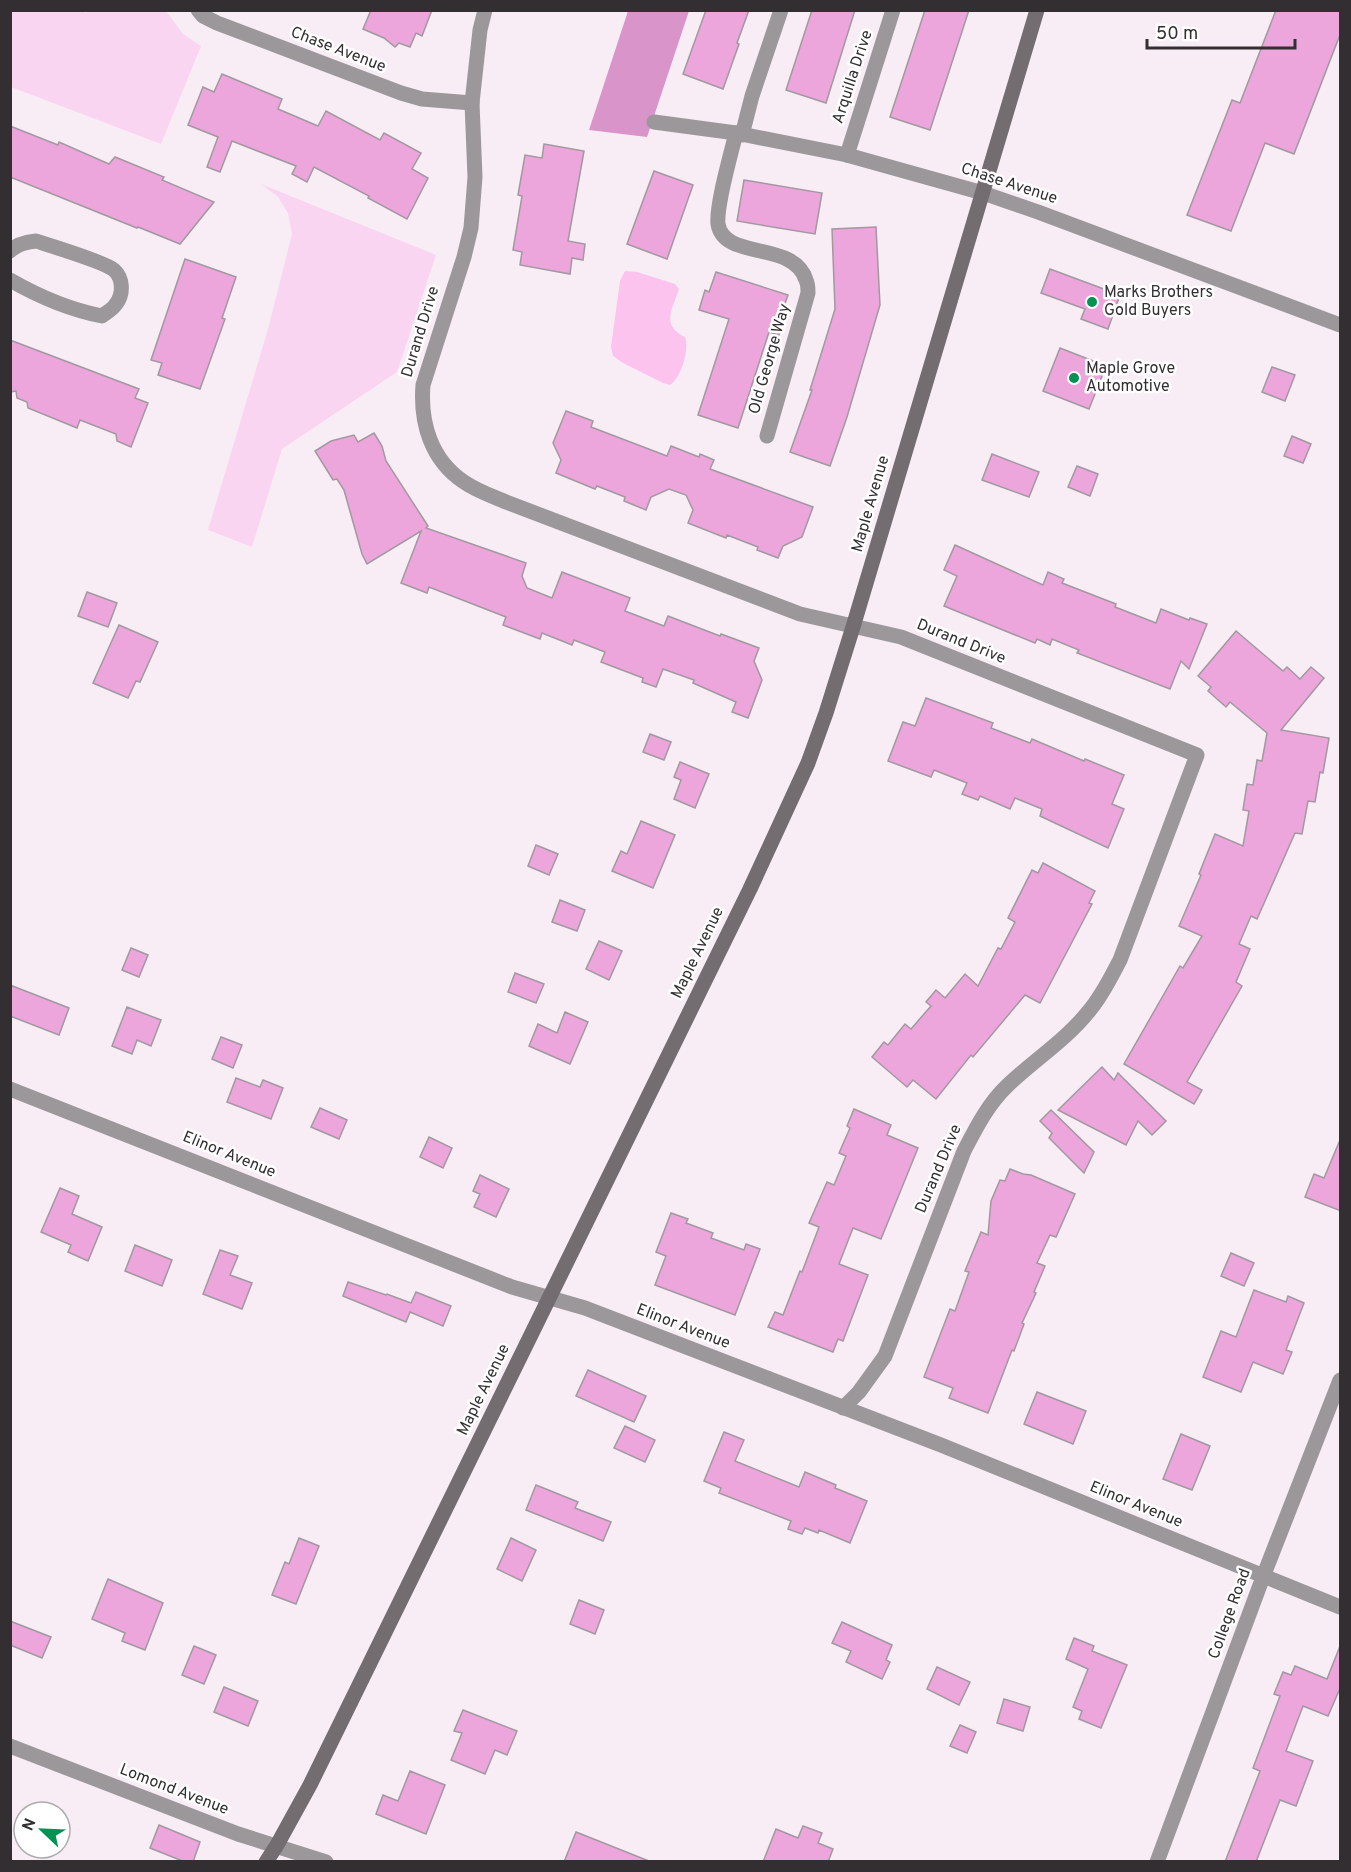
<svg xmlns="http://www.w3.org/2000/svg" width="1351" height="1872" viewBox="0 0 1351 1872" font-family="Overpass,sans-serif">
  <style>
    .green { fill: #fad5f1 }
    .forest { fill: #d994ca }
    .water { fill: #fcc3ef }
    .building { fill: #eca6dc; stroke: #a298a0; stroke-width: 1.5 }
    .lines { fill: none; stroke-linecap: round; stroke-linejoin: round }
    .street { stroke: #9b979a; stroke-width: 15 }
    .secondary { stroke: #736c71; stroke-width: 15 }
    .poi-dot { fill: #029353; stroke: #fff; stroke-width: 2 }
    .labels { text-anchor: middle; dominant-baseline: central; stroke-width: 5; stroke-linejoin: round; paint-order: stroke }
    .street-label { font-size: 16px; fill: #322e31; stroke: #fff }
    .poi-label { font-size: 16px; fill: #322e31; stroke: #fff; text-anchor: start }
  </style>
  <rect width="100%" height="100%" fill="#f8edf5"/>
  <!-- green -->
  <g class="green">
    <polygon points="80,10 86,13 87,10 166,11 183,34 201,46 161,144 11,87 11,11"/>
    <polygon points="261,184 436,255 397,372 282,449 252,547 208,530 268,329 292,234 288,213 278,197"/>
  </g>
  <!-- forest -->
  <polygon class="forest" points="628,11 689,11 647,137 589,130"/>
  <!-- water -->
  <path class="water" d="M625,271L637,272L675,284L679,289C673,308 660,325 685,337C690,349 681,378 670,385L663,383L623,363L613,356L611,347L620,281Z"/>
  <!-- building -->
  <g class="building">
    <polygon points="371,10 432,10 422,36 416,33 410,47 399,43 395,47 384,38 363,29"/>
    <polygon points="706,10 749,10 737,43 739,44 723,89 683,74"/>
    <polygon points="812,10 855,10 826,103 786,90"/>
    <polygon points="925,10 969,10 930,130 890,117"/>
    <polygon points="1276,10 1341,10 1341,32 1294,154 1265,143 1231,231 1187,215 1232,100 1240,103"/>
    <polygon points="222,74 282,99 278,109 318,126 326,111 380,140 384,133 421,153 412,169 428,178 407,219 368,198 369,196 314,167 307,182 292,174 296,166 232,141 220,172 207,167 218,137 188,125 203,87 214,92"/>
    <polygon points="10,126 58,145 59,142 109,164 115,157 164,177 162,180 214,202 180,244 138,227 137,228 10,177"/>
    <polygon points="544,144 584,151 568,241 585,244 583,260 572,258 570,274 520,265 522,252 513,250 522,196 518,195 525,155 542,158"/>
    <polygon points="654,171 693,185 667,259 627,244"/>
    <polygon points="744,180 822,193 815,234 737,221"/>
    <polygon points="876,227 880,305 847,417 830,466 790,452 812,390 810,390 835,309 832,229"/>
    <polygon points="185,259 236,277 222,318 225,319 200,389 158,375 162,363 151,360"/>
    <polygon points="1050,269 1120,295 1108,329 1081,319 1085,309 1041,293"/>
    <polygon points="716,272 788,295 781,315 784,316 779,335 769,332 738,428 698,415 729,319 699,310 705,290 709,292"/>
    <polygon points="10,340 139,389 135,398 148,403 131,447 117,441 116,434 80,420 77,428 28,408 27,402 17,398 16,391 10,392"/>
    <polygon points="1060,348 1106,366 1089,409 1043,391"/>
    <polygon points="1272,367 1295,375 1285,401 1262,392"/>
    <polygon points="566,411 593,421 591,427 667,456 671,446 699,457 700,454 714,460 710,469 813,507 802,537 783,546 778,558 757,550 758,547 727,535 726,538 688,523 693,510 686,495 669,489 651,497 646,510 624,501 625,497 597,486 595,489 556,473 561,460 553,443"/>
    <polygon points="374,433 382,446 386,461 428,526 426,528 526,563 522,576 527,588 552,598 562,572 630,598 625,611 664,626 668,616 720,636 721,634 759,648 754,661 762,680 748,718 732,712 736,702 693,683 694,680 663,669 656,687 642,682 643,678 601,662 605,652 574,640 572,645 542,633 540,639 503,625 506,617 429,587 427,593 401,583 421,531 367,564 362,554 344,490 337,479 333,480 315,451 331,441 354,435 358,442"/>
    <polygon points="1292,436 1311,444 1303,463 1284,456"/>
    <polygon points="992,454 1039,472 1029,497 982,480"/>
    <polygon points="1077,466 1098,474 1090,496 1068,487"/>
    <polygon points="955,545 1043,585 1048,572 1064,579 1062,583 1116,604 1115,607 1156,623 1161,609 1189,620 1190,618 1207,624 1189,669 1181,661 1170,689 1077,653 1079,650 1052,639 1050,645 1037,639 1035,643 944,606 957,576 944,570"/>
    <polygon points="87,592 117,603 108,627 78,616"/>
    <polygon points="119,625 158,642 140,682 136,681 128,698 93,683"/>
    <polygon points="1236,631 1283,671 1287,667 1300,679 1311,667 1324,678 1281,730 1329,738 1323,773 1320,772 1315,802 1308,801 1302,834 1295,833 1257,919 1251,916 1239,944 1250,949 1236,982 1242,986 1187,1082 1202,1090 1194,1104 1124,1064 1180,966 1183,968 1202,936 1179,926 1201,875 1199,874 1215,834 1243,846 1249,811 1243,810 1247,784 1253,785 1257,760 1262,761 1267,733 1230,702 1226,707 1208,691 1211,687 1198,676"/>
    <polygon points="926,698 993,723 991,728 1030,743 1032,739 1084,761 1085,759 1124,775 1112,804 1124,809 1108,848 1040,816 1042,809 1015,798 1010,809 980,796 978,800 962,794 967,783 934,770 931,777 888,761 903,722 915,726"/>
    <polygon points="650,734 671,742 664,760 643,752"/>
    <polygon points="680,762 709,774 695,808 674,799 681,780 674,777"/>
    <polygon points="641,821 675,835 653,888 612,871 621,851 627,854"/>
    <polygon points="536,845 558,854 549,875 528,866"/>
    <polygon points="1043,863 1095,891 1089,903 1092,904 1040,1003 1025,995 973,1057 971,1055 936,1099 913,1080 907,1087 872,1057 884,1042 888,1045 905,1024 911,1029 931,1006 926,1002 936,990 945,998 965,974 978,986 998,948 1001,949 1015,922 1008,918 1032,870 1038,873"/>
    <polygon points="560,900 585,910 577,931 552,922"/>
    <polygon points="599,941 622,951 609,980 586,969"/>
    <polygon points="131,948 148,955 139,977 122,970"/>
    <polygon points="515,973 544,984 536,1003 508,992"/>
    <polygon points="10,985 69,1008 59,1035 10,1016"/>
    <polygon points="127,1007 161,1020 151,1046 137,1040 132,1054 112,1046"/>
    <polygon points="565,1012 588,1022 570,1064 529,1046 538,1024 557,1033"/>
    <polygon points="221,1037 242,1045 233,1068 212,1059"/>
    <polygon points="1102,1067 1114,1080 1118,1073 1166,1121 1152,1135 1138,1121 1126,1145 1058,1110"/>
    <polygon points="236,1078 260,1087 263,1080 283,1088 271,1119 227,1102"/>
    <polygon points="320,1108 347,1120 339,1139 311,1127"/>
    <polygon points="854,1109 891,1125 887,1135 918,1148 881,1239 853,1228 839,1264 868,1275 843,1341 838,1339 833,1352 768,1327 775,1312 783,1315 800,1271 802,1272 819,1227 809,1223 827,1182 834,1185 846,1156 839,1153 850,1128 847,1126"/>
    <polygon points="1051,1110 1094,1152 1084,1173 1049,1138 1052,1133 1040,1121"/>
    <polygon points="429,1137 452,1148 443,1168 420,1157"/>
    <polygon points="1340,1140 1341,1140 1341,1211 1305,1197 1314,1174 1324,1178"/>
    <polygon points="1010,1169 1023,1174 1031,1175 1075,1194 1056,1237 1050,1235 1037,1263 1045,1266 1034,1292 1036,1293 1022,1323 1024,1324 1014,1351 1012,1350 988,1413 949,1398 953,1388 924,1377 950,1309 955,1311 969,1272 965,1271 981,1232 988,1235 991,1201 1000,1180 1005,1181"/>
    <polygon points="480,1175 509,1189 496,1217 474,1207 480,1194 473,1191"/>
    <polygon points="60,1188 79,1196 72,1214 102,1227 88,1261 68,1252 71,1245 41,1232"/>
    <polygon points="671,1213 688,1219 686,1223 713,1233 711,1238 744,1250 746,1244 760,1249 735,1315 655,1285 666,1256 656,1252"/>
    <polygon points="135,1245 172,1260 162,1286 125,1271"/>
    <polygon points="220,1250 238,1256 230,1275 252,1283 242,1309 203,1294"/>
    <polygon points="1231,1253 1254,1263 1244,1286 1221,1276"/>
    <polygon points="348,1282 386,1295 387,1294 411,1303 416,1292 451,1306 443,1326 410,1312 406,1322 343,1296"/>
    <polygon points="1254,1290 1286,1302 1288,1296 1304,1303 1286,1350 1292,1352 1283,1374 1253,1362 1241,1392 1203,1377 1221,1331 1236,1337"/>
    <polygon points="588,1370 646,1396 634,1422 576,1396"/>
    <polygon points="1037,1392 1086,1411 1073,1444 1024,1424"/>
    <polygon points="625,1426 655,1440 645,1462 614,1448"/>
    <polygon points="724,1432 744,1440 735,1461 799,1487 805,1472 836,1485 835,1488 867,1501 850,1543 819,1530 818,1533 805,1528 802,1534 788,1529 791,1521 719,1493 721,1488 704,1481"/>
    <polygon points="1181,1434 1210,1446 1192,1490 1163,1479"/>
    <polygon points="536,1485 578,1502 575,1508 611,1522 603,1541 526,1510"/>
    <polygon points="299,1538 319,1546 296,1604 272,1595 285,1562 289,1564"/>
    <polygon points="511,1538 536,1550 522,1581 497,1569"/>
    <polygon points="108,1579 163,1603 145,1650 122,1641 125,1633 92,1619"/>
    <polygon points="579,1600 604,1610 595,1634 570,1624"/>
    <polygon points="10,1621 51,1637 42,1658 10,1645"/>
    <polygon points="842,1622 892,1645 886,1660 890,1662 882,1679 846,1662 851,1651 832,1643"/>
    <polygon points="1074,1638 1094,1646 1092,1651 1127,1665 1101,1728 1079,1719 1082,1711 1073,1707 1088,1669 1066,1659"/>
    <polygon points="194,1646 216,1655 204,1684 182,1675"/>
    <polygon points="1340,1646 1341,1686 1328,1716 1303,1706 1286,1751 1313,1761 1296,1806 1280,1800 1256,1862 1225,1862 1260,1771 1253,1768 1280,1696 1274,1694 1283,1672 1291,1675 1295,1666 1327,1679"/>
    <polygon points="937,1667 970,1682 959,1705 927,1689"/>
    <polygon points="224,1687 258,1701 248,1726 214,1712"/>
    <polygon points="1004,1699 1030,1707 1023,1731 997,1723"/>
    <polygon points="463,1710 517,1731 507,1755 495,1750 485,1774 451,1760 462,1733 454,1731"/>
    <polygon points="960,1725 976,1732 967,1753 950,1746"/>
    <polygon points="410,1771 445,1785 426,1834 376,1814 383,1795 398,1801"/>
    <polygon points="159,1825 200,1842 193,1862 185,1862 150,1848"/>
    <polygon points="803,1826 822,1833 818,1843 833,1849 828,1862 763,1862 776,1829 798,1838"/>
    <polygon points="576,1832 649,1861 649,1862 564,1862"/>
  </g>
  <g class="lines">
    <!-- street -->
    <g class="street">
      <polyline points="198,10 203,16 217,23 401,93 422,99 472,103"/>
      <path d="M485,10L480,30L472,103L475,177L471,228L464,257L423,385C420,423 431,460 464,482C477,491 492,496 506,502L800,614L901,637L1197,755L1120,960C1111,977 1102,996 1089,1011C1067,1039 1033,1061 1007,1086C988,1104 976,1128 964,1151L885,1356L859,1392L843,1408"/>
      <polyline points="654,122 736,133 847,155 983,193 1038,212 1340,325"/>
      <path d="M736,133C731,154 716,205 718,224C724,261 794,240 806,280C808,284 808,289 808,293L767,436"/>
      <polyline points="742,135 752,96 781,10"/>
      <polyline points="847,155 893,10"/>
      <path d="M10,251C17,244 26,242 36,241C51,246 105,262 114,270C124,279 123,295 116,304C113,309 107,312 102,316C71,310 38,296 10,280"/>
      <polyline points="10,1089 512,1287 585,1308 941,1445 1340,1607"/>
      <polyline points="10,1746 238,1834 326,1862"/>
      <polyline points="1157,1862 1263,1577 1340,1380"/>
    </g>
    <!-- secondary -->
    <polyline class="secondary" points="266,1862 277,1845 310,1785 750,889 808,763 826,713 853,627 1037,10"/>
  </g>
  <!-- markers -->
  <g class="poi-dot">
    <circle cx="1092" cy="302" r="6"/>
    <circle cx="1074" cy="378" r="6"/>
  </g>
  <g class="labels">
    <!-- street labels -->
    <g class="street-label">
      <text transform="translate(338 50) rotate(21)">Chase Avenue</text>
      <text transform="translate(853 77) rotate(-72)">Arquilla Drive</text>
      <text transform="translate(1009 184) rotate(18)">Chase Avenue</text>
      <text transform="translate(421 332) rotate(-73)">Durand Drive</text>
      <text transform="translate(770 359) rotate(-74)">Old George Way</text>
      <text transform="translate(871 504) rotate(-74)">Maple Avenue</text>
      <text transform="translate(961 642) rotate(22)">Durand Drive</text>
      <text transform="translate(698 953) rotate(-64)">Maple Avenue</text>
      <text transform="translate(229 1155) rotate(22)">Elinor Avenue</text>
      <text transform="translate(939 1169) rotate(-67)">Durand Drive</text>
      <text transform="translate(683 1327) rotate(21)">Elinor Avenue</text>
      <text transform="translate(484 1390) rotate(-64)">Maple Avenue</text>
      <text transform="translate(1136 1505) rotate(22)">Elinor Avenue</text>
      <text transform="translate(1230 1614) rotate(-70)">College Road</text>
      <text transform="translate(174 1790) rotate(21)">Lomond Avenue</text>
    </g>
    <!-- poi labels -->
    <g class="poi-label">
      <text x="1104" y="293">Marks Brothers<tspan x="1104" dy="18">Gold Buyers</tspan></text>
      <text x="1086" y="369">Maple Grove<tspan x="1086" dy="18">Automotive</tspan></text>
    </g>
  </g>
  <!-- border -->
  <rect width="1351" height="1872" fill="none" stroke="#322e31" stroke-width="24"/>
  <!-- north arrow -->
  <g transform="translate(42 1830) rotate(293)"><circle r="28" fill="#ffffff" stroke="#adabad" stroke-width="1.5"/>
  <path d="M0-4.5L10 22L0 15L-10 22Z" fill="#029353"/>
  <text y="-9" font-size="16" font-weight="bold" text-anchor="middle" fill="#322e31">N</text>
  </g>
  <!-- scale -->
  <path d="M1147 39v9h148v-9" fill="none" stroke="#322e31" stroke-width="3"/>
  <text x="1156" y="39" font-size="18" fill="#322e31" stroke="#ffffff" stroke-width="4.5" paint-order="stroke">50 m</text>
</svg>
